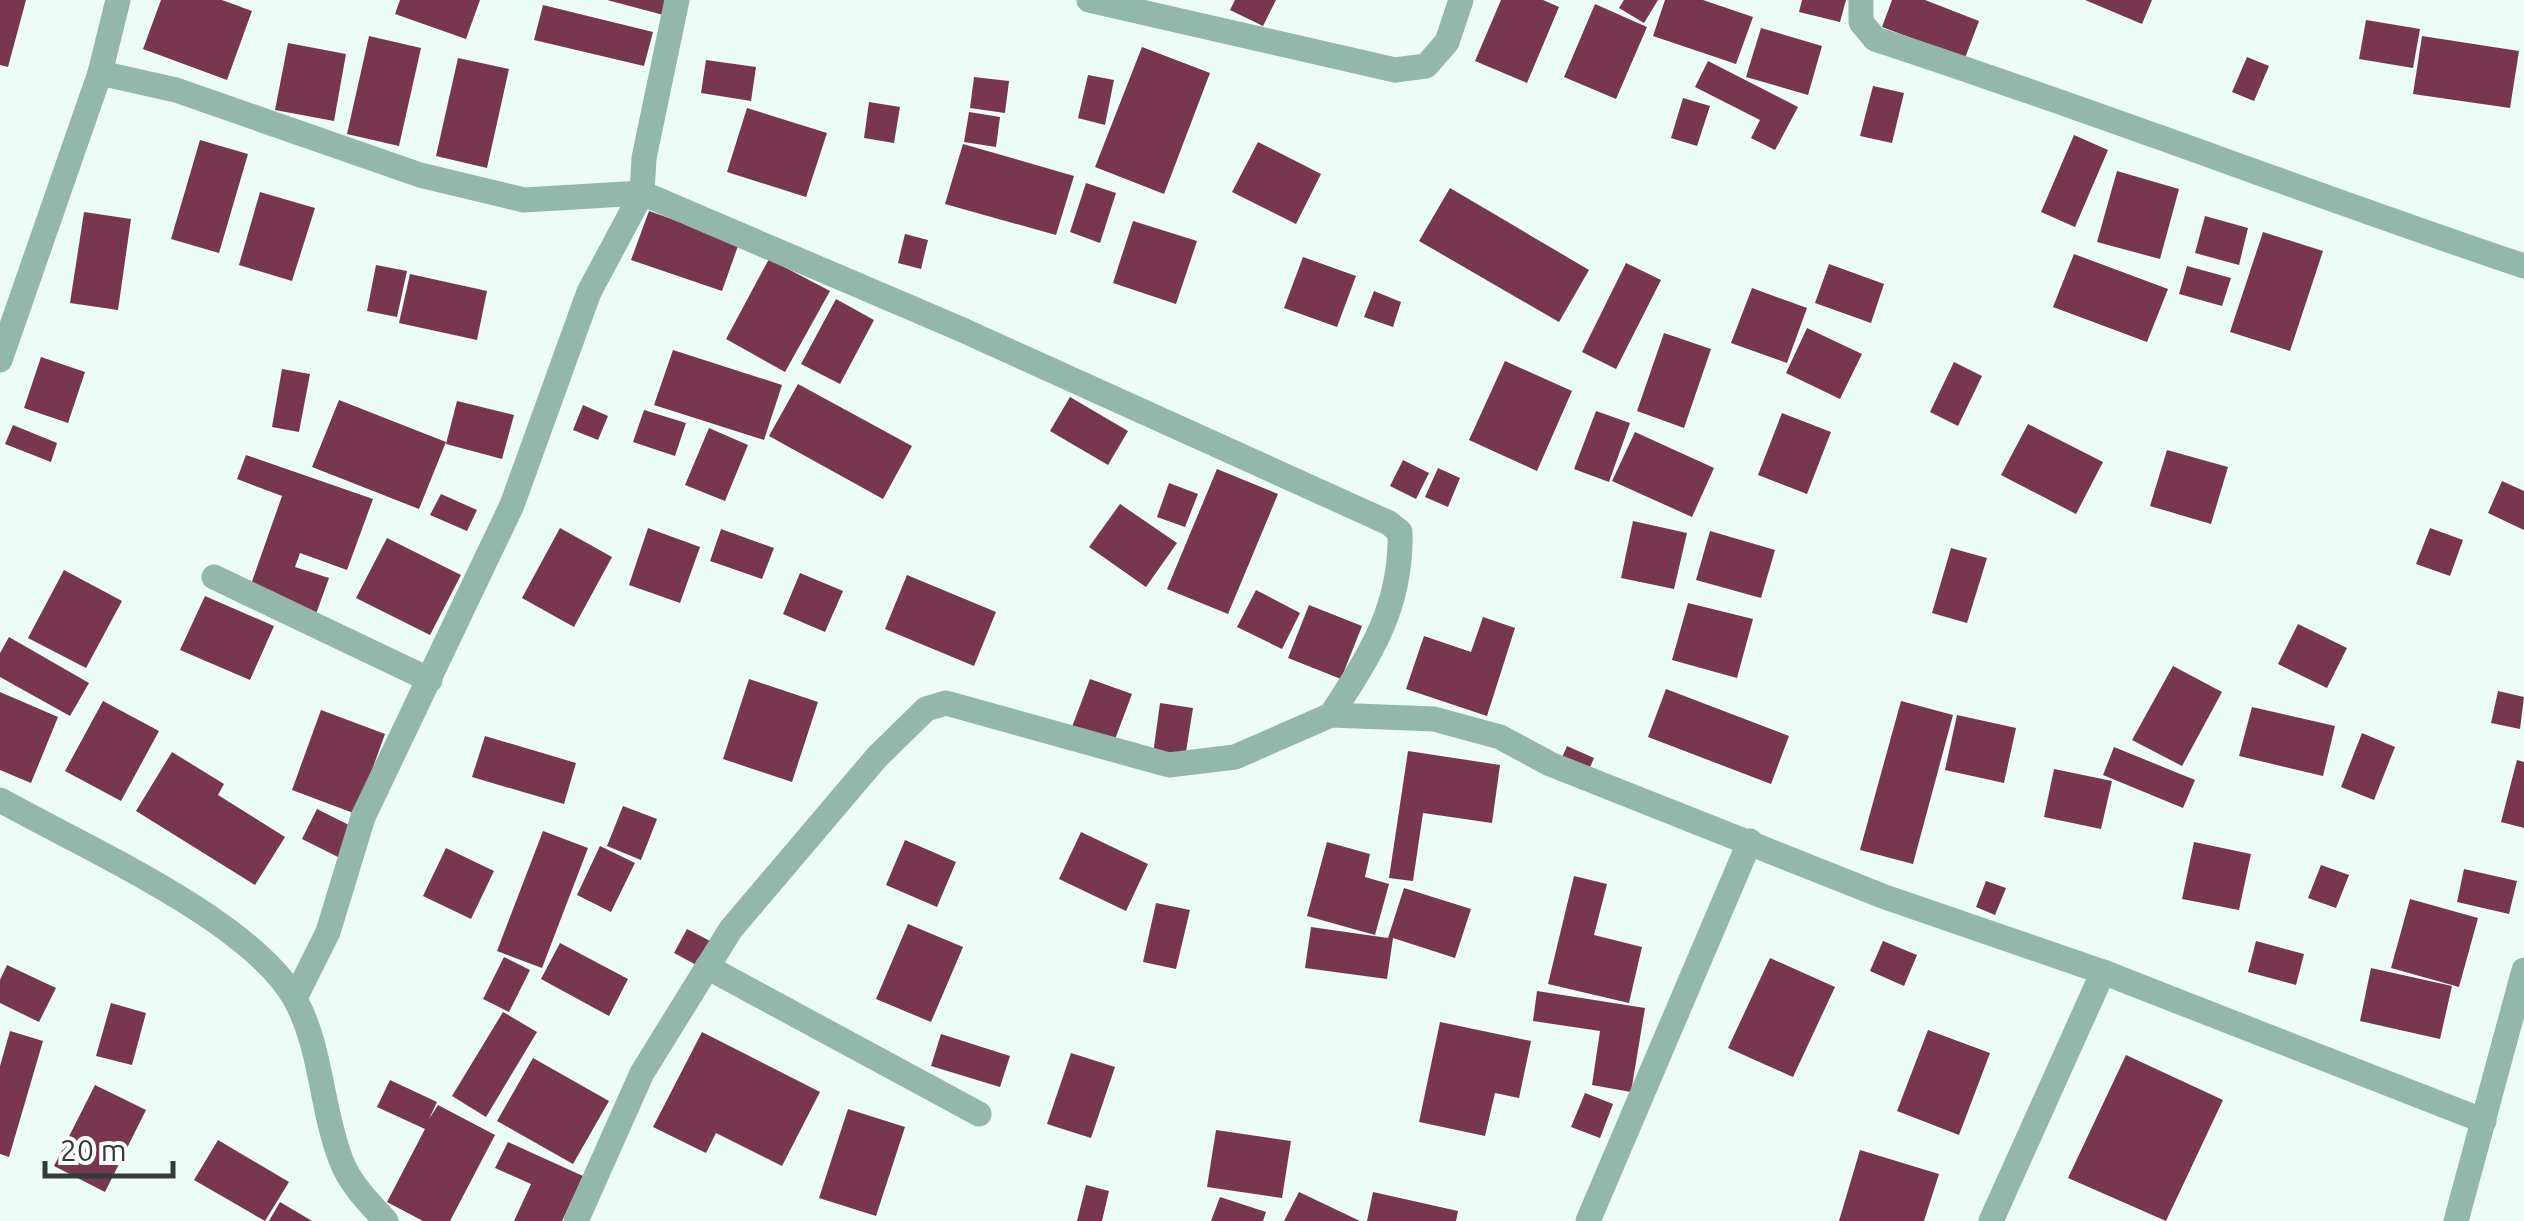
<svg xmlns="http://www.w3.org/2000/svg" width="2524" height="1221" viewBox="0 0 2524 1221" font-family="Ubuntu,sans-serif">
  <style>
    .building { fill: #78374e }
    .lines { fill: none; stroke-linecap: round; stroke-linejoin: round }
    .street { stroke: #93b7aa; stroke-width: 25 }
  </style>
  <rect width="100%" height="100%" fill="#ebfdf6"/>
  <!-- building -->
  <g class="building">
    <polygon points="0,0 26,0 8,67 0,65"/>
    <polygon points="161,0 222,0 252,11 227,80 143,49"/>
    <polygon points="400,0 480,0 466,39 395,14"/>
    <polygon points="607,0 675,0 671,17"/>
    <polygon points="1235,0 1276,0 1263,26 1230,10"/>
    <polygon points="1501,0 1543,0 1559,7 1527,83 1475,61"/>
    <polygon points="1624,0 1658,0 1644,23 1619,8"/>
    <polygon points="1665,0 1703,0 1753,17 1736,64 1653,36"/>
    <polygon points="1802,0 1846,0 1840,22 1799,12"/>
    <polygon points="1892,0 1925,0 1979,21 1965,58 1882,27"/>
    <polygon points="2085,0 2152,0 2142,24"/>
    <polygon points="1595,4 1647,27 1616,99 1564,77"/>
    <polygon points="543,5 653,32 644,66 534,40"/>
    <polygon points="2366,20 2420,29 2413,68 2359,59"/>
    <polygon points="1761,28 1822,46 1808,95 1746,77"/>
    <polygon points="369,36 421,48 399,146 347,134"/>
    <polygon points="2422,36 2519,51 2510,108 2413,94"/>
    <polygon points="288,43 346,54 334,121 275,110"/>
    <polygon points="1142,47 1210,73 1164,194 1095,167"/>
    <polygon points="2247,57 2269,66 2254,101 2232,92"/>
    <polygon points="458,58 509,69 487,168 436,156"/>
    <polygon points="706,60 756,67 751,101 701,93"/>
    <polygon points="1708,61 1798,107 1775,150 1751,138 1760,120 1695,87"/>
    <polygon points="1088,75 1114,80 1105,125 1078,118"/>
    <polygon points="974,77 1009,81 1005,113 970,108"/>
    <polygon points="1873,86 1904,93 1892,143 1860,136"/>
    <polygon points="1683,98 1710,106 1697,146 1671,138"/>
    <polygon points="869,102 900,107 894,143 864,138"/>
    <polygon points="747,108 827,133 806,197 727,172"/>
    <polygon points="969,112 1000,117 996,147 964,142"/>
    <polygon points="2074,135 2108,150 2075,227 2041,212"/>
    <polygon points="200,140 248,154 219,253 171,239"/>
    <polygon points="1258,142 1321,174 1296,224 1232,192"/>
    <polygon points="963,144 1074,176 1056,235 945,204"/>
    <polygon points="2117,171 2179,189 2160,259 2097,242"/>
    <polygon points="1086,183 1116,193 1100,243 1070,232"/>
    <polygon points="1450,188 1589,270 1559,322 1419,241"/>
    <polygon points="260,192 315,208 292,281 239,265"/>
    <polygon points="649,211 739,243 722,291 631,260"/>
    <polygon points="84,212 131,219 118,310 70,303"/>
    <polygon points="2205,216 2248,228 2239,265 2195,253"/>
    <polygon points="1133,221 1197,241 1176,304 1113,283"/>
    <polygon points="2263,232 2323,251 2290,351 2230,332"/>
    <polygon points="905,234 928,240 921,269 898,263"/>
    <polygon points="2074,254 2168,289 2147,342 2053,307"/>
    <polygon points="1303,257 1356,276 1337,327 1284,308"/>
    <polygon points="769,259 830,291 785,372 726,339"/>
    <polygon points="1626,263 1661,280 1616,369 1582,352"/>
    <polygon points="1829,264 1884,284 1871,323 1815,303"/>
    <polygon points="376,265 407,271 397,317 367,311"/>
    <polygon points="2187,266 2231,278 2222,306 2179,294"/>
    <polygon points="410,274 487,291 477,340 399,323"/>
    <polygon points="1752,288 1807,308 1787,363 1731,343"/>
    <polygon points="1374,291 1401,302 1393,327 1364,317"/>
    <polygon points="836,299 874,320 840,384 801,364"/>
    <polygon points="1807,328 1862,354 1840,399 1786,373"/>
    <polygon points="1664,333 1711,349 1684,428 1637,411"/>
    <polygon points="673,350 782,385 764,440 654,405"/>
    <polygon points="41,357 85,372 68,423 24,408"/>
    <polygon points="1505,361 1572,391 1537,471 1469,440"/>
    <polygon points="1954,362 1982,376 1958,426 1930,412"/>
    <polygon points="282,369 310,374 299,432 272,427"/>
    <polygon points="798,384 912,446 883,499 769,436"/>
    <polygon points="1070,397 1128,431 1108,465 1050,431"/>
    <polygon points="339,400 446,442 419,509 312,467"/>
    <polygon points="457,401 514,415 502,459 446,444"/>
    <polygon points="583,405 608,416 598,440 573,430"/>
    <polygon points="644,410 686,423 675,456 633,442"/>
    <polygon points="1596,411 1630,423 1609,482 1574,469"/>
    <polygon points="1782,413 1831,432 1807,494 1758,475"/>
    <polygon points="2028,424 2103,462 2076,514 2001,475"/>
    <polygon points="13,425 57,443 51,462 5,444"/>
    <polygon points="709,428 748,445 725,501 685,485"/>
    <polygon points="1635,432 1714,468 1692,517 1612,481"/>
    <polygon points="2167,450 2228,467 2211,524 2150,506"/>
    <polygon points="246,455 373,499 347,570 300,553 295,567 329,578 316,614 249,590 282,496 237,479"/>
    <polygon points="1403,460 1429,473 1416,499 1390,486"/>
    <polygon points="1438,468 1460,478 1448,507 1425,497"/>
    <polygon points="1217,469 1278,494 1228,614 1167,589"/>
    <polygon points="2502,481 2524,491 2524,530 2488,513"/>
    <polygon points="1169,483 1198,494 1185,527 1157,517"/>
    <polygon points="441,494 477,510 467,531 430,515"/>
    <polygon points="1120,504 1177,543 1146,587 1089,547"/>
    <polygon points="1633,521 1687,533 1674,589 1621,578"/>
    <polygon points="560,528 612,557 574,627 522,598"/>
    <polygon points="648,528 700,547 680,603 629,585"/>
    <polygon points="2430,528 2463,540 2450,576 2416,564"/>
    <polygon points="721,529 774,548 762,579 710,561"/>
    <polygon points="1710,531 1775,550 1761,598 1696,580"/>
    <polygon points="387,538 461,575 430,635 356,598"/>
    <polygon points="1951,548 1987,558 1967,623 1932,613"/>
    <polygon points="64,570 122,601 86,668 28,638"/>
    <polygon points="800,573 843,591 825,632 783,614"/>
    <polygon points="907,575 996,612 974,666 885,629"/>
    <polygon points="1256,590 1300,613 1282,649 1237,627"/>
    <polygon points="205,596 274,626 250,680 180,650"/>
    <polygon points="1688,603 1753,619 1737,678 1672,660"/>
    <polygon points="1309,605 1362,626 1341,679 1288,658"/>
    <polygon points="1483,617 1515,628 1487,716 1406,689 1424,636 1471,652"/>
    <polygon points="2298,624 2347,648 2327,688 2278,664"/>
    <polygon points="9,637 89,683 70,716 0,677 0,653"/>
    <polygon points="2173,666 2222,692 2182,766 2132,740"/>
    <polygon points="749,679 818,702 792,782 723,759"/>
    <polygon points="1090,679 1132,694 1114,742 1072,727"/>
    <polygon points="1666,689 1789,736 1771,784 1648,737"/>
    <polygon points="2498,691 2524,697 2520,729 2491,723"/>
    <polygon points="0,692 58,717 31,783 0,770"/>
    <polygon points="103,701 159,731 121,801 65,771"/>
    <polygon points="1901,701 1953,715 1913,864 1860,850"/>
    <polygon points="1160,703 1193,708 1185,758 1153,754"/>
    <polygon points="2252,707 2335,726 2323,776 2239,756"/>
    <polygon points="321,710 385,734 356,814 292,790"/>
    <polygon points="1957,715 2016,728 2004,783 1945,770"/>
    <polygon points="2362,733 2395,747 2374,800 2341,787"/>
    <polygon points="485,736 576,763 564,804 472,777"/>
    <polygon points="1567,746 1594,758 1585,779 1558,767"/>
    <polygon points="2114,747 2195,780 2183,808 2103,775"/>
    <polygon points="1408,751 1500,765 1492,823 1423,813 1413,881 1389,878"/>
    <polygon points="172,752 224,784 218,795 285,837 255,885 136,811"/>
    <polygon points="2517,760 2524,762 2524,828 2501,822"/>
    <polygon points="2054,769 2112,781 2101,829 2044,817"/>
    <polygon points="623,806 657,819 641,860 607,846"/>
    <polygon points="317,809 357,829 342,859 302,839"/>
    <polygon points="543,831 588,848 542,968 497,951"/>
    <polygon points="1081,832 1148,864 1126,911 1059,879"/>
    <polygon points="905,840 956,862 937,907 886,885"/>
    <polygon points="1327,842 1370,854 1365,877 1389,884 1375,935 1307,916"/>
    <polygon points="2194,842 2251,854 2239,910 2182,899"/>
    <polygon points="600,846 635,863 611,912 577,895"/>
    <polygon points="446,848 494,871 471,919 423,896"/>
    <polygon points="2321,865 2349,875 2336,908 2308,898"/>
    <polygon points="2464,869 2517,881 2509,914 2457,902"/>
    <polygon points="1574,876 1607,884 1594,935 1642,947 1629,1003 1548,984"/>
    <polygon points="1986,881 2006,888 1995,915 1976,907"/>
    <polygon points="1404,888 1471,909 1455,958 1393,938 1387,979 1305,968 1311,927 1388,938"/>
    <polygon points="2410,899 2478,918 2459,987 2391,968"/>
    <polygon points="1156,903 1190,910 1176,969 1143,962"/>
    <polygon points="908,924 963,947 931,1022 876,999"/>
    <polygon points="687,929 714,943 702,968 674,953"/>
    <polygon points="1883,941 1917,955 1904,986 1870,971"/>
    <polygon points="2256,941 2304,954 2296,985 2248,972"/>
    <polygon points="560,943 628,979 609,1016 541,979"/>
    <polygon points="504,957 530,970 509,1012 483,999"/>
    <polygon points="1770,958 1835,987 1793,1077 1728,1048"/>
    <polygon points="7,965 56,988 39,1022 0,1003 0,980"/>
    <polygon points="2371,968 2452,986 2440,1039 2360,1021"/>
    <polygon points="1537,991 1645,1008 1631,1092 1592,1085 1600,1031 1533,1021"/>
    <polygon points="111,1003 146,1013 132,1065 96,1056"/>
    <polygon points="503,1012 537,1032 486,1117 452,1096"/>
    <polygon points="1440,1022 1531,1041 1519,1098 1495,1093 1485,1136 1419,1122"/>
    <polygon points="1928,1030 1990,1053 1959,1135 1897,1111"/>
    <polygon points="10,1031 43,1041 9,1157 0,1154 0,1066"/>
    <polygon points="702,1032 820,1092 782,1166 716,1133 706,1153 653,1127"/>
    <polygon points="941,1034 1010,1056 1000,1087 931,1066"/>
    <polygon points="1071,1053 1115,1067 1091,1138 1047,1124"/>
    <polygon points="2126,1055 2223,1100 2166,1221 2068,1178"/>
    <polygon points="533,1058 609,1101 573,1164 497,1121"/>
    <polygon points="390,1080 437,1102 429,1119 438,1105 495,1135 450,1221 423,1221 387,1202 425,1129 377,1107"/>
    <polygon points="95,1085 146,1110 105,1192 54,1166"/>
    <polygon points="1585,1093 1613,1104 1600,1138 1571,1127"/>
    <polygon points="848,1109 905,1127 876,1216 819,1198"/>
    <polygon points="1216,1130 1291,1141 1282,1198 1207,1187"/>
    <polygon points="218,1140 289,1182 265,1221 194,1180"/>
    <polygon points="508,1142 583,1176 562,1221 514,1221 531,1184 495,1168"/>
    <polygon points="1860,1150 1939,1174 1924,1221 1839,1221"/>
    <polygon points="1086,1185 1109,1191 1102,1221 1077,1221"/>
    <polygon points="1299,1192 1360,1221 1284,1221"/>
    <polygon points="1373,1192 1458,1211 1456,1221 1367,1221"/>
    <polygon points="1220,1197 1266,1212 1263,1221 1211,1221"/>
    <polygon points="280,1202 312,1221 269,1221"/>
  </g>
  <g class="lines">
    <!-- street -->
    <g class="street">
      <polyline points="1089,0 1395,70 1426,66 1447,42 1461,0"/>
      <path d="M1861,0V22L1875,39C2093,110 2307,193 2524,266"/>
      <polyline points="100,73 176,90 420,175 524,200 642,193 644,158 677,0"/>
      <polyline points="0,360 100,73 118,0"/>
      <polyline points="214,577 430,680"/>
      <path d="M0,800C80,845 251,920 295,999C322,1048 321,1109 341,1160C350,1184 369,1203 386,1221"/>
      <polyline points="707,967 979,1114"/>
      <path d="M295,998L328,932L363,817L512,505L589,292L642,193L958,328L1389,523L1400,532C1402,607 1370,655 1331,715"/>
      <polyline points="576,1221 642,1073 731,929 877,757 926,709 946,703 1169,765 1235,757 1331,715 1434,719 1500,737 1550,764 1885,897 2103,972 2484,1121"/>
      <polyline points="1588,1221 1750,841"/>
      <polyline points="1991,1221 2103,972"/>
      <polyline points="2456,1221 2524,970"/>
    </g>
  </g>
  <!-- scale -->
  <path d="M45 1161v15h128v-15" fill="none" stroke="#343b38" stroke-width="5"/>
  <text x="60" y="1161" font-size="30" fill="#343b38" stroke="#ffffff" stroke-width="8" paint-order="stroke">20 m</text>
</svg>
